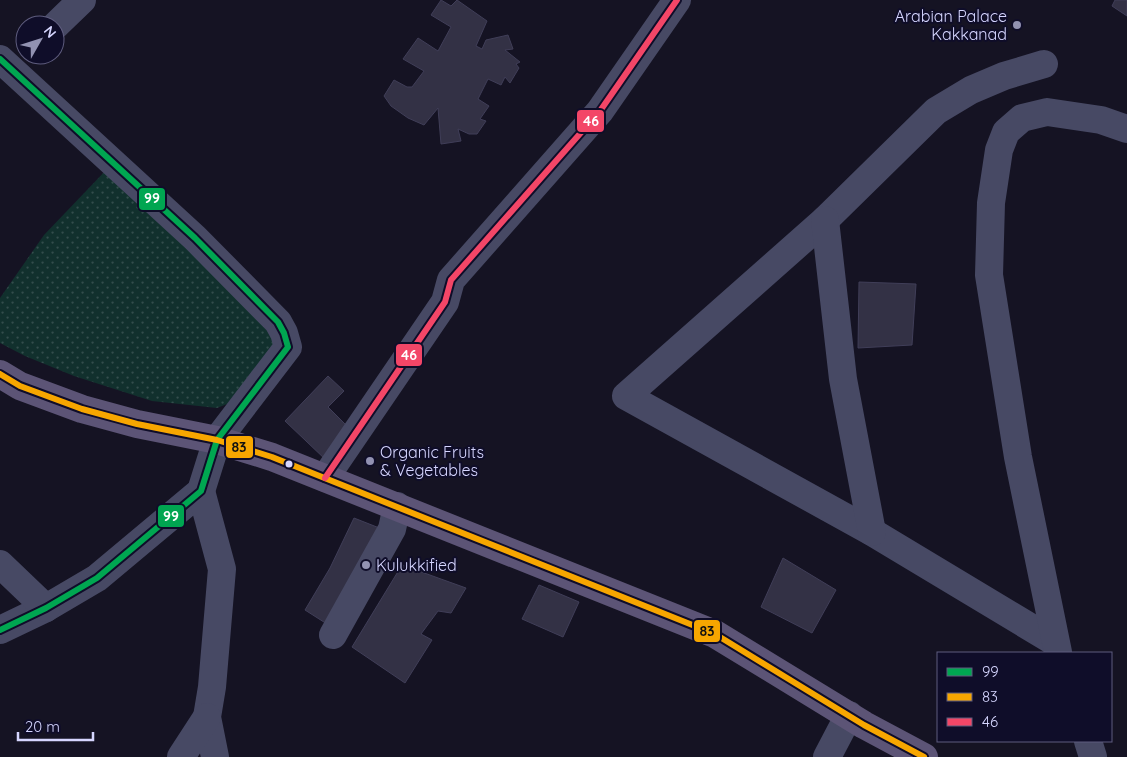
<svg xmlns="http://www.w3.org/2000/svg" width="1127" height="757" viewBox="0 0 1127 757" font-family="Quicksand,sans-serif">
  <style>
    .grass { fill: url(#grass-dots) }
    .building { fill: #333145; stroke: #403e58 }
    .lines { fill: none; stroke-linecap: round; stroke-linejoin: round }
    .minor { stroke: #474964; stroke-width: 28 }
    .major { stroke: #5c5476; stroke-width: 28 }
    .bus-1-casing { stroke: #0f0d29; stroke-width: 10 }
    .bus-2-casing { stroke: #0f0d29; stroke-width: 10 }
    .bus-3-casing { stroke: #0f0d29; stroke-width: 10 }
    .bus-1 { stroke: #00a651; stroke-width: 6 }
    .bus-2 { stroke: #f7a600; stroke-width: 6 }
    .bus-3 { stroke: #f34667; stroke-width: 6 }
    .poi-dot { fill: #9292b2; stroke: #0f0d29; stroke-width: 2 }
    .bus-dot { fill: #d6d6ff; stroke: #0f0d29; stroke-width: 2 }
    .labels { text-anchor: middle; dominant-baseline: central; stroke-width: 4; stroke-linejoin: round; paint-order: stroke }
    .poi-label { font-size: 16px; fill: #d6d6ff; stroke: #0f0d29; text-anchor: start }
    .line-badge { stroke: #0f0d29; stroke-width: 2 }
    .badge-label { font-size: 14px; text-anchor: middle; font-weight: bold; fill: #fff }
    .pale-badge-label { font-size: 14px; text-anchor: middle; font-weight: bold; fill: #111 }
  </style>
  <defs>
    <pattern id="grass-dots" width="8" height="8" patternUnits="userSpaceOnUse" patternTransform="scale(1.25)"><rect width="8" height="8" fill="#11302d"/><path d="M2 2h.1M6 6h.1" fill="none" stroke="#334d4c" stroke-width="1.8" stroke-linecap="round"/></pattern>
  </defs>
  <rect width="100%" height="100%" fill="#151323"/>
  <!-- grass -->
  <polygon class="grass" points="109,167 272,324 278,343 227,404 217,408 152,401 74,376 25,356 0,343 0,298 44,235"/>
  <!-- building -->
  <g class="building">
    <polygon points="441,0 451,6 457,0 487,21 476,46 482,49 486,40 508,35 513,49 505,50 520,62 516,64 519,68 510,83 505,77 501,85 488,79 478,99 489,106 480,119 486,121 477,134 469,134 458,129 461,141 441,144 438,108 424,125 408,118 391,106 384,96 394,80 407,87 412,87 424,71 403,59 418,38 438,51 451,27 431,15"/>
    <polygon points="1115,0 1127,0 1127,16 1112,6"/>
    <polygon points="859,282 916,284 912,345 858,348"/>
    <polygon points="328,376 344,391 328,407 354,433 327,461 285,421"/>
    <polygon points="354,518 387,531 327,624 305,610 330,568"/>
    <polygon points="783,558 836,590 812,633 761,607"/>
    <polygon points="402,565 466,588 451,613 438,611 421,634 432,640 405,683 352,647"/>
    <polygon points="539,585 579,602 563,637 522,619"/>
  </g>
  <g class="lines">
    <!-- minor -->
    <g class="minor">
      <polyline points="55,26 82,0"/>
      <polyline points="0,59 195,238 278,322 284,333 288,347 217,440 201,491 97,578 46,608 0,630"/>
      <polyline points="1044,64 1004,76 971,90 936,111 825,220 626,396 872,532 1055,642"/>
      <polyline points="825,220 843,379 872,532"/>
      <polyline points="325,478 445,302 451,280 600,111 677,0"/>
      <polyline points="201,491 222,569 212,687 207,717 215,757"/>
      <polyline points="0,564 46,608"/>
      <polyline points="333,635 392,529 397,506"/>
      <polyline points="1058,652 1018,457 989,275 991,203 999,150 1006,132 1022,118 1047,112 1101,120 1127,129"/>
      <polyline points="1088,741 1093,757"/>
      <polyline points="181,757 207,717"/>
      <polyline points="827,757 849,715"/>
    </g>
    <!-- major -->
    <polyline class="major" points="0,374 20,386 82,409 137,424 217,440 272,457 715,634 864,725 924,757"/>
    <defs>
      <polyline id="bus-1" points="0,59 195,238 278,322 284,333 288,347 217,440 201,491 97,578 46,608 0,630"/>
      <polyline id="bus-2" points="0,374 20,386 82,409 137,424 217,440 272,457 715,634 864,725 924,757"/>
      <polyline id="bus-3" points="325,478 445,302 451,280 600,111 677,0"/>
    </defs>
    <!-- bus-1 casing -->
    <use href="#bus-1" class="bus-1-casing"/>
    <!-- bus-2 casing -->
    <use href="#bus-2" class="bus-2-casing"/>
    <!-- bus-3 casing -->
    <use href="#bus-3" class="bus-3-casing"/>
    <!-- bus-1 -->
    <use href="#bus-1" class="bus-1"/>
    <!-- bus-2 -->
    <use href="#bus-2" class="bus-2"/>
    <!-- bus-3 -->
    <use href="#bus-3" class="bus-3"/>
  </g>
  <!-- markers -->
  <g class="poi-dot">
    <circle cx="1017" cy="25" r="5"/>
    <circle cx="370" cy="461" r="5"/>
    <circle cx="366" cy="565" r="5"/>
  </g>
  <circle class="bus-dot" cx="289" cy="464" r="4.5"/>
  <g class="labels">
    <!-- poi labels -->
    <g class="poi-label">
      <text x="1007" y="16" text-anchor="end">Arabian Palace<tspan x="1007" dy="18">Kakkanad</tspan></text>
      <text x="380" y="452">Organic Fruits<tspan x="380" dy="18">&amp; Vegetables</tspan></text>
      <text x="376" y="565">Kulukkified</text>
    </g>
  </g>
  <g class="line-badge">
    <rect x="576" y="109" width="29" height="24" rx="5" fill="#f34667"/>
    <rect x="138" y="187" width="28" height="24" rx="5" fill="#00a651"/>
    <rect x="395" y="343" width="28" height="24" rx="5" fill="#f34667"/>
    <rect x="225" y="435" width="29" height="24" rx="5" fill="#f7a600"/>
    <rect x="157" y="504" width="28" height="24" rx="5" fill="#00a651"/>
    <rect x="693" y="619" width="28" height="24" rx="5" fill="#f7a600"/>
  </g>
  <g class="badge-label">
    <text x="591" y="126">46</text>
    <text x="152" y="203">99</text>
    <text x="409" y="360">46</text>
    <text x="171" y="521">99</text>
  </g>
  <g class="pale-badge-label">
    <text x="239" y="452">83</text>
    <text x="707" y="636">83</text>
  </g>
  <!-- legend -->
  <rect x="937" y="652" width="175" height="90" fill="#0f0d29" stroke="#5f5d7f"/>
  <rect x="947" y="668" width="25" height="8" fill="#00a651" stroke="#5f5d7f"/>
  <text x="982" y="677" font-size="15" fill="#d6d6ff">99</text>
  <rect x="947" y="693" width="25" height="8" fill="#f7a600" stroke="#5f5d7f"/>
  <text x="982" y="702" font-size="15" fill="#d6d6ff">83</text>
  <rect x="947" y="718" width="25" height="8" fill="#f34667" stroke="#5f5d7f"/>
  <text x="982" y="727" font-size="15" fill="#d6d6ff">46</text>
  <!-- north arrow -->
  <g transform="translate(40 40) rotate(51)"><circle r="24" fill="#0f0d29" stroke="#5f5d7f"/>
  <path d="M0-4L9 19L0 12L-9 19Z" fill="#9292b2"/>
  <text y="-8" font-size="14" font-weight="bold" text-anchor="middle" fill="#d6d6ff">N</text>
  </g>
  <!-- scale -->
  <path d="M18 732v8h75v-8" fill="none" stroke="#d6d6ff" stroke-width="2.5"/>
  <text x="25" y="732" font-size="15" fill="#d6d6ff" stroke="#0f0d29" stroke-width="4" paint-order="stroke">20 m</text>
</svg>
